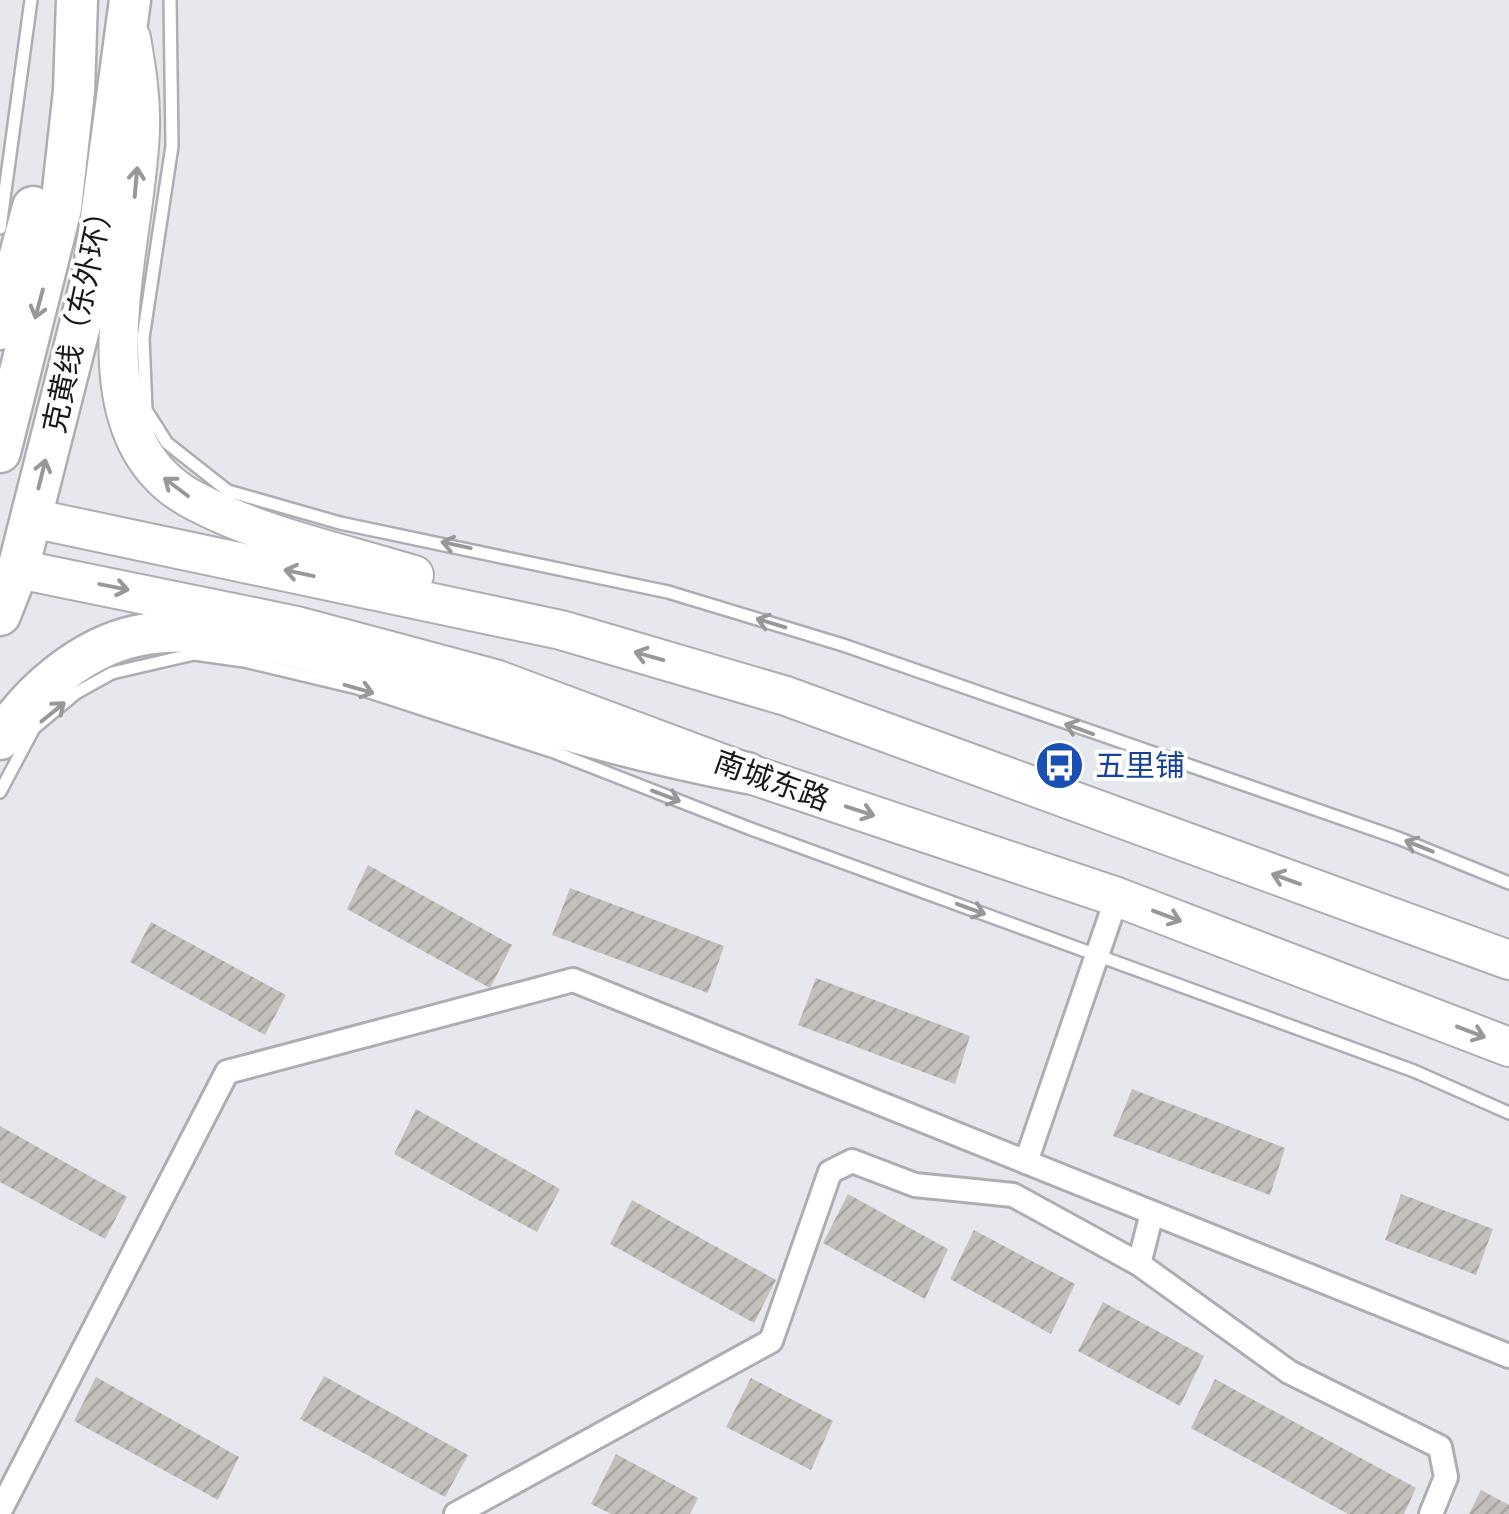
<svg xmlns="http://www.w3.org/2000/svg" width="1509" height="1514" viewBox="0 0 1509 1514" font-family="'Public Sans','Noto Sans SC',sans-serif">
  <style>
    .building { fill: url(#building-hatch) }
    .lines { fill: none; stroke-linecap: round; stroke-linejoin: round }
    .service-casing { stroke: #acaeb3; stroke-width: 16 }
    .minor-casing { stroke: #acaeb3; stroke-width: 28 }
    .primary-casing { stroke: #acaeb3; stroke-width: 42 }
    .trunk-casing { stroke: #acaeb3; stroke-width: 45 }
    .service { stroke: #fff; stroke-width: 11 }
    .minor { stroke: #fff; stroke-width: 22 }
    .primary { stroke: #fff; stroke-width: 38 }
    .trunk { stroke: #fff; stroke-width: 40 }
    .oneway { stroke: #979898 }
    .labels { text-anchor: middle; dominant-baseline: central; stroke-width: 8; stroke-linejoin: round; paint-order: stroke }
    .street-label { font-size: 30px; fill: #18191a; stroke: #fff }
    .transit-label { font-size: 30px; fill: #164399; stroke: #fff; text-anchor: start }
  </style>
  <defs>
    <pattern id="building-hatch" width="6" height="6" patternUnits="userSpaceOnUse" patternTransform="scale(2.5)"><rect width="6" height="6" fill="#c3bfbb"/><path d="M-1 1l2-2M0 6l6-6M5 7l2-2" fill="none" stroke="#a7a4a0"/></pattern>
  </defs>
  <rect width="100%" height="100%" fill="#e7e8ee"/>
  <!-- building -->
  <g class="building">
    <polygon points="368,865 512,945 490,988 347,909"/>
    <polygon points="570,888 724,946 708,993 552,935"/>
    <polygon points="151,922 286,995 265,1035 130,962"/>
    <polygon points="816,978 970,1036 955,1084 798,1025"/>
    <polygon points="1132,1089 1285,1148 1270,1195 1113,1136"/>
    <polygon points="416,1109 560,1189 537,1232 394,1154"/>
    <polygon points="0,1126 127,1197 105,1239 0,1182"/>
    <polygon points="848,1194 948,1249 925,1299 823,1243"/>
    <polygon points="1401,1194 1493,1229 1476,1275 1385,1240"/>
    <polygon points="632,1200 776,1280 754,1323 610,1244"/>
    <polygon points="974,1230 1075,1284 1051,1334 950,1279"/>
    <polygon points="1103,1302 1204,1356 1180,1406 1078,1351"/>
    <polygon points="324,1376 468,1455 445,1497 300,1419"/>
    <polygon points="96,1377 239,1457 218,1500 74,1421"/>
    <polygon points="751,1378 833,1421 811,1470 726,1427"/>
    <polygon points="1215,1379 1416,1488 1404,1514 1348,1514 1191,1428"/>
    <polygon points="616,1454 698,1498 690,1514 611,1514 591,1504"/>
    <polygon points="1481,1490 1509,1505 1509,1514 1469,1514"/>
  </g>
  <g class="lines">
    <defs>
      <g id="service">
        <polyline points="170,0 172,146 143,338 146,410 167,443 228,491 340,523 668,592 843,645 1398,838 1509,883"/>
        <polyline points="0,228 31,0"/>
        <polyline points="0,792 34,728 76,693 112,673 194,654 244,661 357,688 554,752 751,829 1414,1071 1509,1113"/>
      </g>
      <g id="minor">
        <polyline points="1026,1162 1117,897"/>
        <polyline points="1139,1264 1152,1213"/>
        <polyline points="0,1511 227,1072 573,980 1509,1356"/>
        <polyline points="456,1514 771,1341 830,1172 852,1161 915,1185 1013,1195 1139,1264 1289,1372 1440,1447 1446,1477 1431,1514"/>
      </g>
      <g id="primary">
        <path d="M131,38C136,68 141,97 140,128C138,243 66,436 197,502C264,537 342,553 414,575"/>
        <polyline points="31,518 561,630 786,696 1509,960"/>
        <polyline points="18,569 297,626 495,679 747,773 1117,897 1509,1047"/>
      </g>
      <g id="trunk">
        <polyline points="0,329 33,207"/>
        <polyline points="0,452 61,208 74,91 77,0"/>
        <polyline points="0,615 18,569 94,270 130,0"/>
        <path d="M0,739C30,693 81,648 136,636C241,613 424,686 527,718C600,741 672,758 747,773"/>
      </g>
    </defs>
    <!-- service casing -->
    <use href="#service" class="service-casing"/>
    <!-- minor casing -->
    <use href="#minor" class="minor-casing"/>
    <!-- primary casing -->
    <use href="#primary" class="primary-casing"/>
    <!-- trunk casing -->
    <use href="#trunk" class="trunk-casing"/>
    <!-- service -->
    <use href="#service" class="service"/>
    <!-- minor -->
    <use href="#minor" class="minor"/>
    <!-- primary -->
    <use href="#primary" class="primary"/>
    <!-- trunk -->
    <use href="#trunk" class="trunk"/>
  </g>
  <!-- one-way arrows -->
  <defs><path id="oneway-shaft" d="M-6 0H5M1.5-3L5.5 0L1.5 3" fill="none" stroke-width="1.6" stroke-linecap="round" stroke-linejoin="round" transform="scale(2.5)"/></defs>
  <g class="oneway">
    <use href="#oneway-shaft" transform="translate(136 182) rotate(-85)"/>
    <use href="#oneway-shaft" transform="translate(39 304) rotate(105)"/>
    <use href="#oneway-shaft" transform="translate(42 474) rotate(-76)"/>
    <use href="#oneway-shaft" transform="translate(176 487) rotate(-143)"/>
    <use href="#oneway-shaft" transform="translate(456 545) rotate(-168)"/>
    <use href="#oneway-shaft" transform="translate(299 573) rotate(-168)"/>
    <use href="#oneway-shaft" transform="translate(114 587) rotate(11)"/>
    <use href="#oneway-shaft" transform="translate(771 623) rotate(-163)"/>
    <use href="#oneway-shaft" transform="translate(649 656) rotate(-164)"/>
    <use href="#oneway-shaft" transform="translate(359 689) rotate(16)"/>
    <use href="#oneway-shaft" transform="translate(53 712) rotate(-39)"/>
    <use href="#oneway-shaft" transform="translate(1079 729) rotate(-160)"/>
    <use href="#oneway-shaft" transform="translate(666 796) rotate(21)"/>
    <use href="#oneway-shaft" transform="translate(860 811) rotate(18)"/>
    <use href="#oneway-shaft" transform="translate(1419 846) rotate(-158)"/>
    <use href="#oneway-shaft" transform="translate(1286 879) rotate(-160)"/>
    <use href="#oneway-shaft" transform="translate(971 909) rotate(20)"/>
    <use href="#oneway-shaft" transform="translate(1167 916) rotate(21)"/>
    <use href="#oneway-shaft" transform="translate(1471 1032) rotate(21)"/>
  </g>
  <!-- icons -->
  <defs>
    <symbol id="bus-disc" viewBox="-11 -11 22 22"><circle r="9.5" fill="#1a4fb4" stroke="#fff"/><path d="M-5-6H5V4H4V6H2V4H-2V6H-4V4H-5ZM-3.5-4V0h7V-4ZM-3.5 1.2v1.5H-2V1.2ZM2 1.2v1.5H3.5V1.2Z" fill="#fff"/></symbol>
  </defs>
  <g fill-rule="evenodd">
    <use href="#bus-disc" x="1032" y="738" width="55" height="55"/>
  </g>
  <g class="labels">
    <!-- street labels -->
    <g class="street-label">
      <text transform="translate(78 315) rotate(-78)">克黄线（东外环）</text>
      <text transform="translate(772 780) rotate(20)">南城东路</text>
    </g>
    <!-- transit labels -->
    <g class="transit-label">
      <text x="1095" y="765">五里铺</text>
    </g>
  </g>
</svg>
